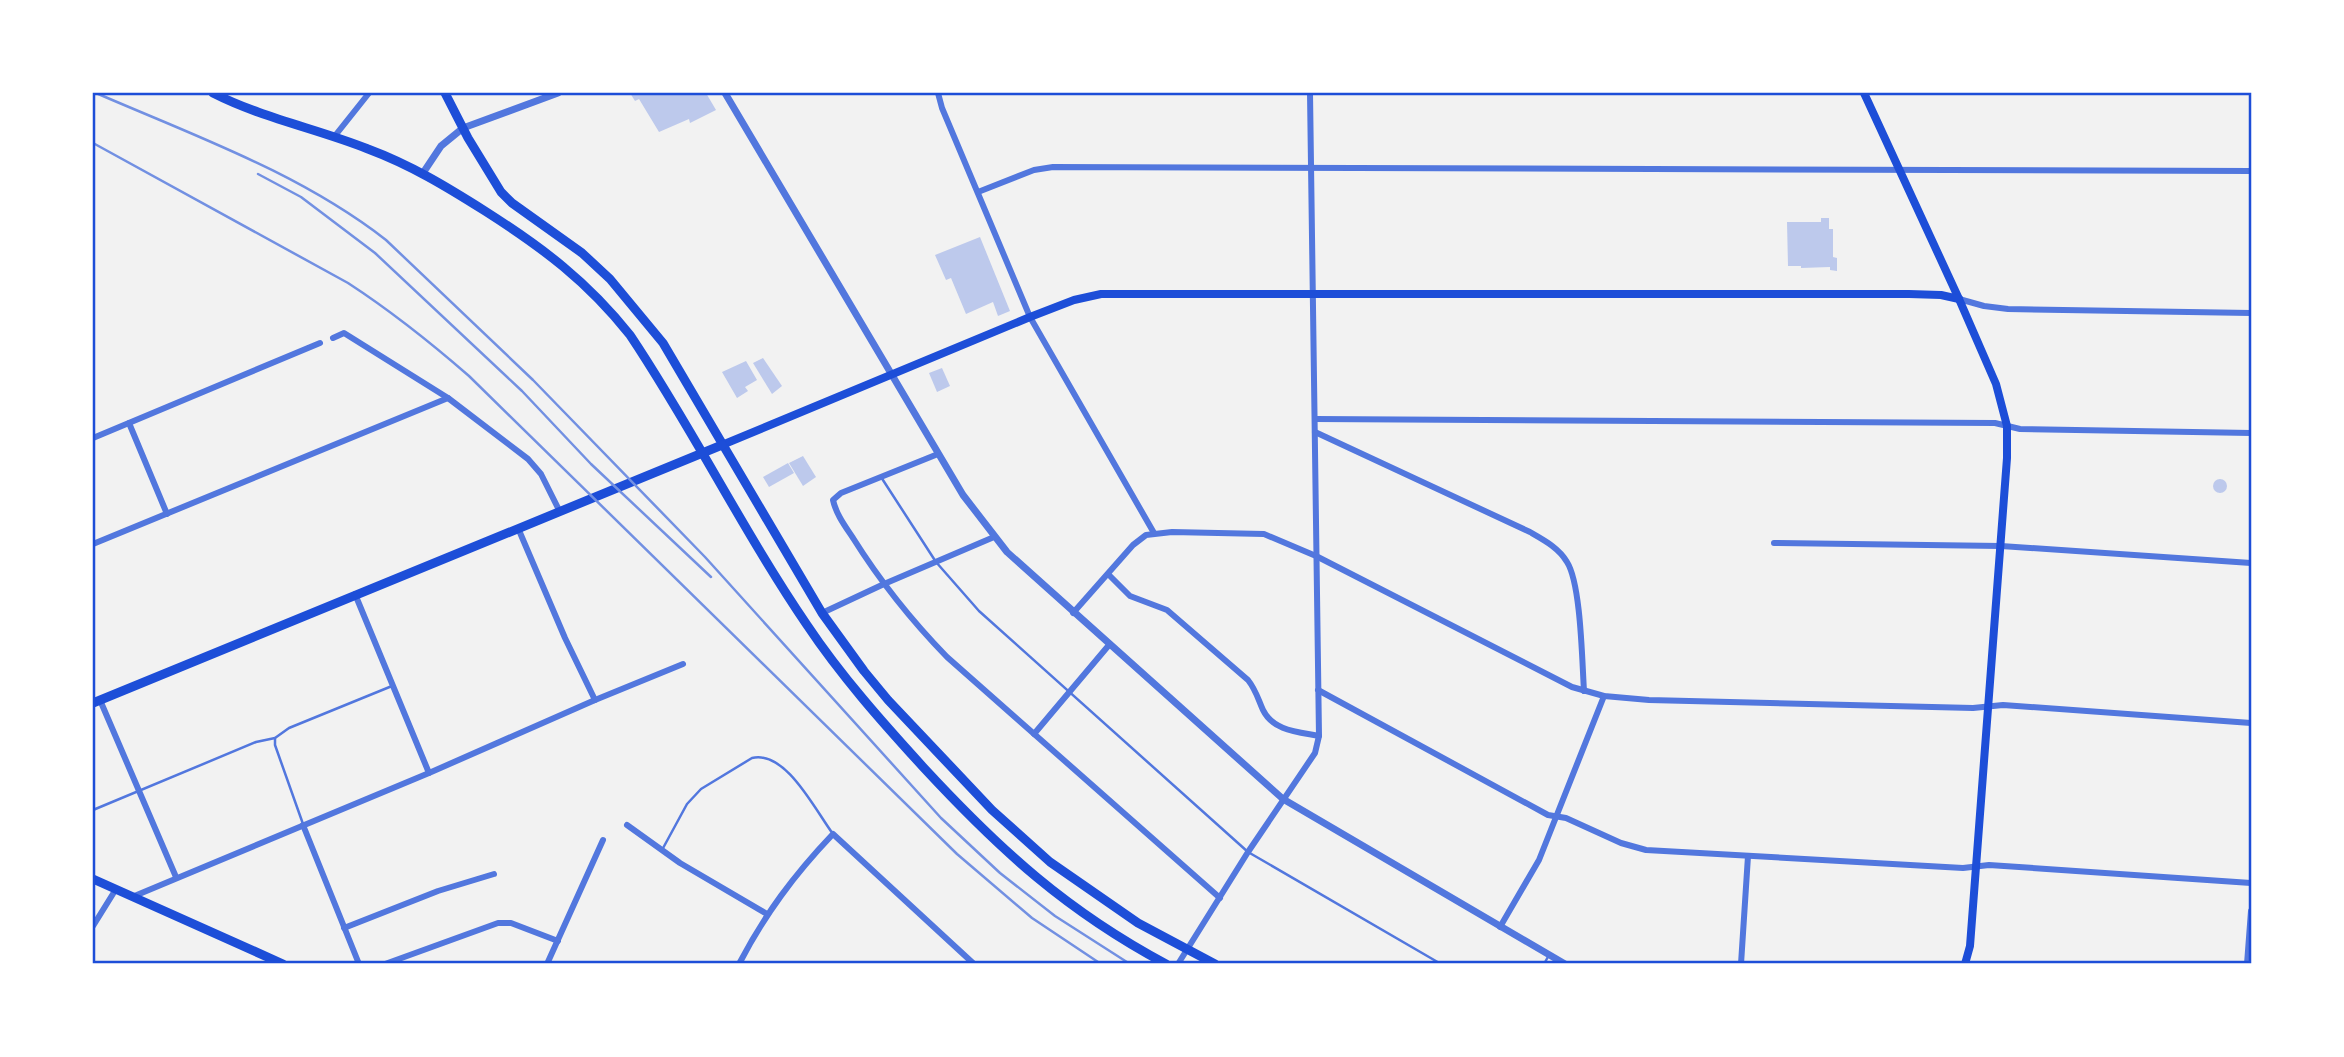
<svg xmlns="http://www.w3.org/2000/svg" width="2344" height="1057" viewBox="0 0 2344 1057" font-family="Quicksand,sans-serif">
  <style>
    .building { fill: #bdc9ec }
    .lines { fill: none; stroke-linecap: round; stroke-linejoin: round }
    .service { stroke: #5277de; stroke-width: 2.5 }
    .minor { stroke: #5277de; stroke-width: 6 }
    .tertiary { stroke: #5277de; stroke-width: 7 }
    .secondary { stroke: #1d4ed8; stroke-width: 8 }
    .primary { stroke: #1d4ed8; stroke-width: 9 }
    .rail { stroke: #7290e2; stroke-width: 2.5 }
    .neatline { fill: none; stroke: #1d4ed8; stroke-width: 2.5 }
  </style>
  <rect width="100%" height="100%" fill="#f2f2f2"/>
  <!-- building -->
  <g class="building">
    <polygon points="630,93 706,93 716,110 690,123 689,119 659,132 639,99 635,101"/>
    <polygon points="1821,218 1829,218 1829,229 1833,229 1833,257 1837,258 1837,271 1830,270 1830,267 1801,268 1801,266 1788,266 1787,222 1821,222"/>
    <polygon points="980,237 1010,311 998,316 993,302 966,314 951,278 946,280 935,255"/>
    <polygon points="763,358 782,386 772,394 753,363"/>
    <polygon points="746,361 757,380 745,387 748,391 737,398 722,372"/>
    <polygon points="942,368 950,386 937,392 929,373"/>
    <polygon points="803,456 816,477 803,486 789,463"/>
    <polygon points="788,463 794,473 769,487 763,477"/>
    <circle cx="2220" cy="486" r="7"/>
  </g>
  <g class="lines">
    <!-- service -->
    <g class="service">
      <polyline points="881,477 936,562 979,611 1248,852 1441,964"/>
      <polyline points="275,738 275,745 303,824"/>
      <polyline points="93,810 256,742 275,738 289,728 392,686"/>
      <path d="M662,850L687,804L701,789L752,758C786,750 815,810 833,834"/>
      <polyline points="1544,964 1549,955"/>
    </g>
    <!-- minor -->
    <g class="minor">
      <polyline points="938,93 942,108 1030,317 1154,533"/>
      <polyline points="334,137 369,93"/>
      <polyline points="978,192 1034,170 1053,167 2251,171"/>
      <polyline points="1959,299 1984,306 2008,309 2251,313"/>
      <polyline points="333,338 344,333 448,398 528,459 541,474 560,512"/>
      <polyline points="1315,419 1995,423 2020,429 2251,433"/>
      <polyline points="129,423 167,514"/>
      <path d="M1315,432L1530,532C1544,540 1559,548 1567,562C1581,584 1582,661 1584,691"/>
      <polyline points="93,438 320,343"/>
      <path d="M938,454L841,493L833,500C836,514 845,526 853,538C880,581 911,620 947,657L1220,898"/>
      <polyline points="518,528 565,638 595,700"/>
      <polyline points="1774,543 2001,546 2251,563"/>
      <polyline points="93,544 448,398"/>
      <path d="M1108,574L1130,596L1167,610L1248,680C1256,690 1258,699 1263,710C1273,731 1299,732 1319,736"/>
      <polyline points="355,594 429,773"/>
      <polyline points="822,613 884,584 994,537"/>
      <polyline points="1073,613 1133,545 1146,535 1172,532 1264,534 1316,556 1572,687 1604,696 1649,700 1973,708 2003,705 2251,723"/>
      <polyline points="1318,690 1548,815 1566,818 1621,843 1646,850 1963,868 1989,865 2251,883"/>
      <polyline points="100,700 176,877"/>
      <polyline points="1034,734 1109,645"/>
      <polyline points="303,825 359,964"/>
      <polyline points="627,825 680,863 767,914"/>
      <polyline points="132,897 429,773 595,700 683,664"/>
      <polyline points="93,926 116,889"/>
      <polyline points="1500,927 1539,860 1604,696"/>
      <polyline points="344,928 438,891 494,874"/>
      <polyline points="385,964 498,923 511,923 558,941"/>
      <polyline points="547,964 603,840"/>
      <path d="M739,964C765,914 794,875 833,834L974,964"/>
      <polyline points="1178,964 1248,852 1315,753 1319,736 1310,93"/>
      <polyline points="1741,964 1748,856"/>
      <polyline points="2247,964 2251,911"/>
    </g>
    <!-- tertiary -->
    <g class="tertiary">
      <polyline points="725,93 963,495 1007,552 1283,799 1565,964"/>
      <polyline points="423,173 441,146 463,128 558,93"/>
    </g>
    <!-- secondary -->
    <g class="secondary">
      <polyline points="1864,93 1959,299 1996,384 2007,426 2007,458 1970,946 1965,964"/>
      <polyline points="722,445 1030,317 1074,300 1101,294 1909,294 1941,295 1959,299"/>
    </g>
    <!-- primary -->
    <g class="primary">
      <path d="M213,93C262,118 318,129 368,149C411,165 447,187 485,211C543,248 587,281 630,335C693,429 743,531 807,625C841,676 883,723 924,768C1001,851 1067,911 1166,964"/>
      <polyline points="445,93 468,138 501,192 512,203 582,253 610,279 663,343 822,613 864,671 888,700 992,810 1050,862 1138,923 1215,964"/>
      <polyline points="93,703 722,445"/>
      <polyline points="93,879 283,964"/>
    </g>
    <!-- rail -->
    <g class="rail">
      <path d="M96,93C195,136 300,173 386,240L533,380L705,557L941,818L1000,873L1055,916L1130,964"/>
      <path d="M93,143L348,283C391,311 430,342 469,376L957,854L1032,918L1101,964"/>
      <polyline points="258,174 301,197 375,253 522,391 591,464 711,577"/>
    </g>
  </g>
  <!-- border -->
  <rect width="2344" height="1057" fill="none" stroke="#ffffff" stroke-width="189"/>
  <rect x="94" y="94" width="2156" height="868" class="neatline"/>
</svg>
